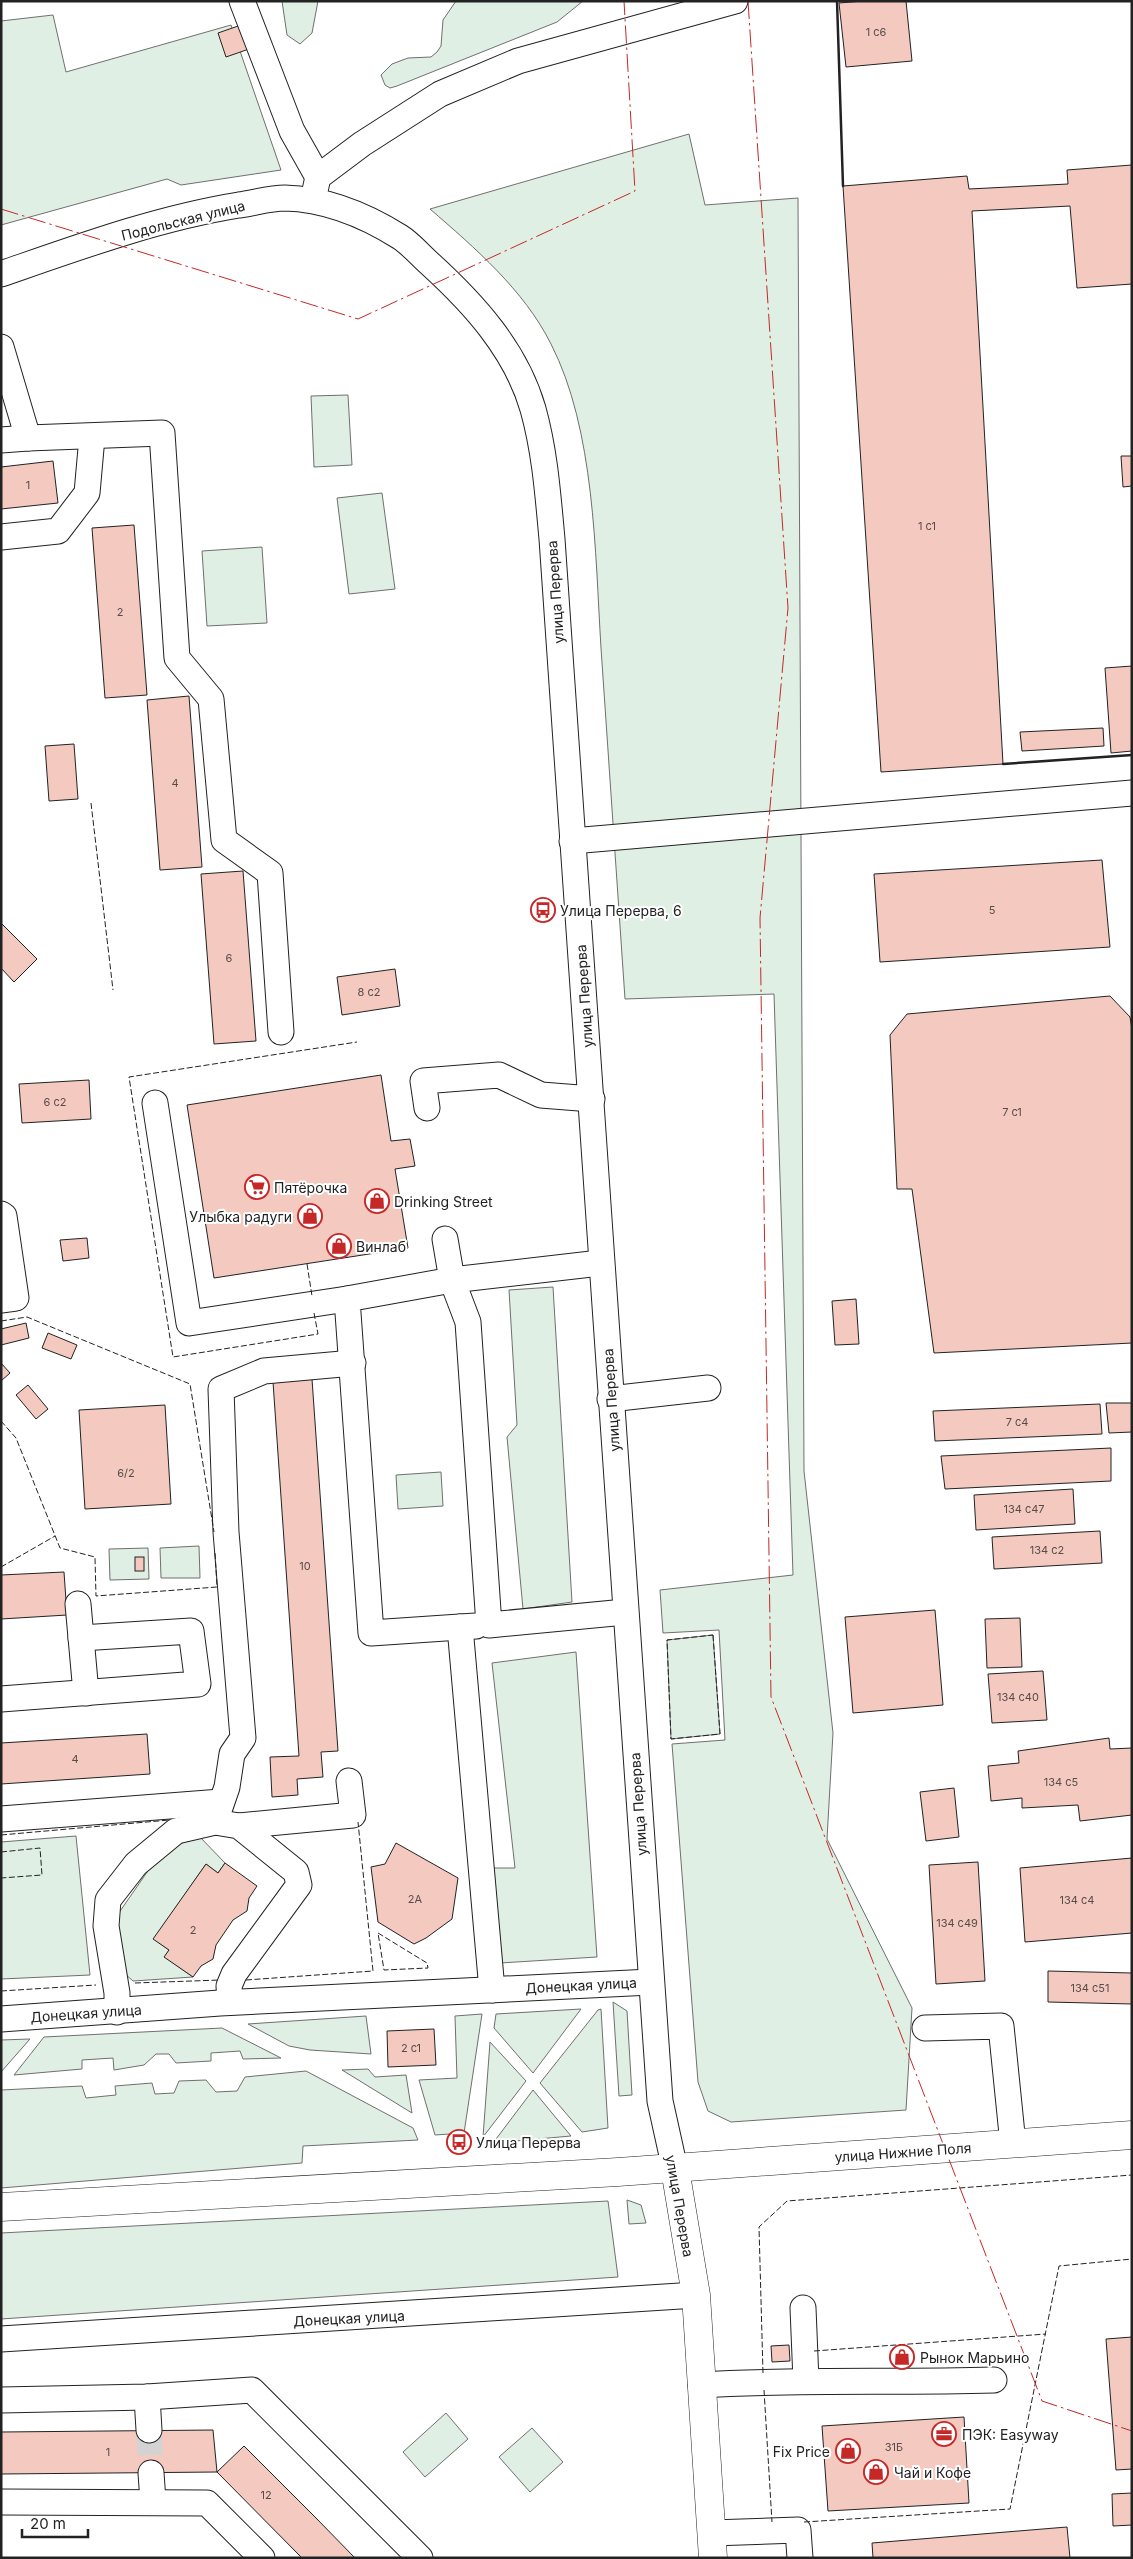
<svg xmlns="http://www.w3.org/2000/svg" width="1133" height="2559" viewBox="0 0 1133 2559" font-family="Inter,sans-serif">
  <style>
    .green { fill: #e0efe3; stroke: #6f6f6f }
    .building { fill: #f3c9c0; stroke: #222 }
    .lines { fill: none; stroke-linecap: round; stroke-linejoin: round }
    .minor-tunnel { stroke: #d3d3d3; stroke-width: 25; stroke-dasharray: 25 12; stroke-linecap: butt }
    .minor-casing { stroke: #222; stroke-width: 27 }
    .major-casing { stroke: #222; stroke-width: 29 }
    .minor { stroke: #fff; stroke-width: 25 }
    .major { stroke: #fff; stroke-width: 28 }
    .fence { stroke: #222; stroke-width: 1; stroke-dasharray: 6 2.5; stroke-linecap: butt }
    .wall { stroke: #222; stroke-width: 2.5 }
    .power { stroke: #c62828; stroke-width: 1; stroke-dasharray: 18 4 2.5 4; stroke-linecap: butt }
    .labels { text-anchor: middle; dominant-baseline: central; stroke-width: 4; stroke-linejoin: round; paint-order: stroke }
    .number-label { font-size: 11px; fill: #564c4a }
    .street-label { font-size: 14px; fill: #222; stroke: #fff }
    .poi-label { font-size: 14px; fill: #222; stroke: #fff; text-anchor: start }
  </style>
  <rect width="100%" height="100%" fill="#fff"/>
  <!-- green -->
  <g class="green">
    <polygon points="282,1 318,1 312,33 300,44 287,35"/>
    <polygon points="456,1 583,1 557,22 397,86 390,88 385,85 381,75 392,64 408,58 431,57 437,52 441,46 443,20"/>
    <polygon points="53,15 66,72 231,25 281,170 181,185 167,179 1,225 1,21"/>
    <path d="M689,134L705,205L798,198L804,1471L833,1733L827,1839L912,2008L906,2110L731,2122L708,2111L698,2082L672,1744L725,1740L719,1630L663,1633L660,1590L793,1575L774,994L625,999C617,882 609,765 601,648C595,552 595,430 551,344C524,290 475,248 430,209Z"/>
    <polygon points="348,395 352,465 314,467 311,396"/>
    <polygon points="382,493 395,589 349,594 337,498"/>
    <polygon points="262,547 267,623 207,626 202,551"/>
    <polygon points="553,1287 572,1602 523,1609 507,1437 517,1425 509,1290"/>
    <polygon points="441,1472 443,1506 398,1509 396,1475"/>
    <polygon points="199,1546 200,1578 161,1578 160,1548"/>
    <polygon points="148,1548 149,1579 110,1580 109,1549"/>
    <polygon points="713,1635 720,1734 671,1739 667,1640"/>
    <polygon points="576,1652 597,1957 500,1963 491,1868 515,1868 492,1663"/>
    <polygon points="76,1836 90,1975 1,1979 1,1842"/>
    <polygon points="199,1836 225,1863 218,1873 206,1864 154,1939 169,1950 165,1957 193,1977 133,1981 124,1973 116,1917 161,1852"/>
    <polygon points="613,2002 627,2011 632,2095 619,2096"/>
    <polygon points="581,2009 533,2073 494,2028 496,2014"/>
    <polygon points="601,2009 608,2128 582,2132 540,2083 598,2010"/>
    <polygon points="482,2014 464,2133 435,2135 419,2080 457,2078 455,2016"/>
    <polygon points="366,2016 371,2054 310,2050 289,2046 248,2024"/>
    <polygon points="222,2028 281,2058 243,2059 240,2051 211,2053 211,2061 176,2063 169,2054 156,2054 144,2065 114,2070 113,2058 82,2060 82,2069 14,2075 44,2037"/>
    <polygon points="30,2039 1,2072 1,2040"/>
    <polygon points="490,2042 526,2081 483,2137"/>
    <polygon points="368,2069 375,2077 406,2075 412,2113 342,2070"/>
    <polygon points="306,2071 413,2128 418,2140 303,2146 302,2163 1,2188 1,2090 82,2086 86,2098 116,2095 115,2086 152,2083 155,2094 174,2093 179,2081 206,2080 216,2092 237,2091 245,2077"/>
    <polygon points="533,2090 571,2136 493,2143"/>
    <polygon points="627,2200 641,2205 646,2223 629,2224"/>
    <polygon points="608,2201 618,2277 1,2319 1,2233"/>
    <polygon points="446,2413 468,2439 425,2477 403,2452"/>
    <polygon points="532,2428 563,2462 530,2492 499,2457"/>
  </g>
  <!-- building -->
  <g class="building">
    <polygon points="863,1 906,1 912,61 846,67 839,3"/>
    <polygon points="241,25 249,49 226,57 218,33"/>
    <polygon points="1132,165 1132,284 1077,288 1070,206 972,211 1003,764 881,772 843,186 967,176 969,189 1068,184 1067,170"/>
    <polygon points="1121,456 1132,456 1132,486 1123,487"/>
    <polygon points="53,461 58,503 1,509 1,467"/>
    <polygon points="134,525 147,695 105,698 92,528"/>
    <polygon points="1132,666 1132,751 1111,753 1105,668"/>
    <polygon points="189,696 202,867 160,870 147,700"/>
    <polygon points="1103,728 1104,746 1022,751 1020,732"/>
    <polygon points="74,744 78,799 49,801 45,746"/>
    <polygon points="1102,860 1110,947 880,962 874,874"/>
    <polygon points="243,871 256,1041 214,1044 201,874"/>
    <polygon points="1,923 37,959 14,982 1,968"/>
    <polygon points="395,969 400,1006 342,1015 337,977"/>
    <polygon points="1110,996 1130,1017 1132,1029 1132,1343 934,1353 912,1189 897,1189 890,1035 907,1014"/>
    <polygon points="381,1075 391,1141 410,1139 415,1166 395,1169 408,1248 214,1278 187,1105"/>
    <polygon points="89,1080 91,1119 22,1123 19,1084"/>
    <polygon points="87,1238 89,1258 63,1261 60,1240"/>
    <polygon points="856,1299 859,1344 835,1345 832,1301"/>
    <polygon points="26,1323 29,1338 1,1345 1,1329"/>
    <polygon points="48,1333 77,1345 71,1359 42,1348"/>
    <polygon points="1,1363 10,1373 1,1381"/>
    <polygon points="312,1379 338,1751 321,1752 323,1777 297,1779 298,1795 272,1797 270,1757 299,1756 273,1382"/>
    <polygon points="28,1385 48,1409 36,1419 16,1395"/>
    <polygon points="1106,1403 1132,1403 1132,1432 1109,1433"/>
    <polygon points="1100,1404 1102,1434 935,1441 933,1411"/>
    <polygon points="165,1405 171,1504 85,1509 79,1410"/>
    <polygon points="1111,1448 1111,1481 945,1489 941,1456"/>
    <polygon points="1073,1489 1075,1524 976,1530 974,1495"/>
    <polygon points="1100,1531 1102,1563 994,1569 992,1537"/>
    <rect x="135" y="1557" width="9" height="14"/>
    <polygon points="64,1572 67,1615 1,1619 1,1575"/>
    <polygon points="935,1610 943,1705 853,1713 845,1617"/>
    <polygon points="1020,1618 1022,1667 987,1668 985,1619"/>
    <polygon points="1043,1671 1047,1720 992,1723 988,1674"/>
    <polygon points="147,1734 150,1774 1,1784 1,1743"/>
    <polygon points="1109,1738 1110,1749 1132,1748 1132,1815 1080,1821 1078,1805 1022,1808 1022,1798 991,1801 988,1766 1019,1763 1018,1751"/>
    <polygon points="954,1788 959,1837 926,1841 920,1792"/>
    <polygon points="396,1843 458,1878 452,1919 426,1938 414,1944 378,1922 371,1867 385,1864"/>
    <polygon points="1132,1858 1132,1933 1025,1942 1020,1868"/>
    <polygon points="978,1862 985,1981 936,1984 929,1865"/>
    <polygon points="225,1863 257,1886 249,1898 247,1911 233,1920 216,1945 213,1959 201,1966 193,1977 164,1957 169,1950 153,1939 206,1864 218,1873"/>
    <polygon points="1048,1971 1132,1973 1132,2004 1048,2002"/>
    <polygon points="434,2029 436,2065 388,2067 387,2031"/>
    <polygon points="1132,2337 1132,2469 1116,2470 1106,2339"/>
    <polygon points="789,2345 790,2361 772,2362 771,2346"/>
    <polygon points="964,2417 969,2503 828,2511 822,2426"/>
    <polygon points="213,2430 217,2472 1,2474 1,2432"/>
    <polygon points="244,2446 316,2518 355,2558 302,2558 217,2472"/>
    <polygon points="1132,2493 1132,2525 1113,2526 1112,2494"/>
    <polygon points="1067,2527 1070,2558 873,2558 872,2543"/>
  </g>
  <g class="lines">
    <!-- minor-tunnel -->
    <polyline class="minor-tunnel" points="149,2430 151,2473"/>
    <defs>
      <g id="minor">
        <polyline points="242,1 292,131 318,177"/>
        <polyline points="313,200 318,177 362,144 440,94 518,61 735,1"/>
        <path d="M1,274C79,247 158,218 239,205C254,203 270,198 285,198C327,199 365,215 400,237C411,244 420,255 429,263C474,304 516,350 533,409C545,452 548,496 552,539L660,2101L675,2169"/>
        <polyline points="1,347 28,438 162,433 177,658 211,699 224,840 270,873 281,1032"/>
        <polyline points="1,440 28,438"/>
        <polyline points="1,537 58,531 87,493 92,437"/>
        <polyline points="572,841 1132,793"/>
        <polyline points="155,1103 189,1323 347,1299"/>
        <polyline points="427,1108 423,1081 499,1075 541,1095 592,1099"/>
        <polyline points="1,1214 4,1216 16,1298 1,1300"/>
        <polyline points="445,1239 452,1280 468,1322 489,1625 625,1612"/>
        <polyline points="610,1399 708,1388"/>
        <polyline points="78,1604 86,1693"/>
        <polyline points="476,1626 460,1627 492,1990"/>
        <polyline points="460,1627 371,1633 347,1299 452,1280 600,1263"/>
        <polyline points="1,1699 198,1684 191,1631 81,1638"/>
        <polyline points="1,1819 221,1802"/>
        <polyline points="215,1822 227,1787 232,1754 243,1738 226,1532 221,1389 264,1371 353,1363"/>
        <polyline points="239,1826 353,1815 349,1781"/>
        <polyline points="117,2012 117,1993 106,1926 108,1900 136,1864 176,1831 215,1822 239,1826 296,1872 299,1885 234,1974 229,1986 230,2002"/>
        <polyline points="1,2019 220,2003 651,1982"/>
        <polyline points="925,2028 1001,2026 1013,2144"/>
        <polyline points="803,2308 806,2381"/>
        <polyline points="1,2339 696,2295"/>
        <path d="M701,2385C799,2379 896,2383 994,2380"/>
        <polyline points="147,2397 149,2430"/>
        <polyline points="1,2400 147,2397 252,2390 420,2558"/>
        <polyline points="151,2473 153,2501"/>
        <polyline points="1,2502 207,2503 262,2558"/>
        <polyline points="711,2533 798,2530 800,2558"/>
      </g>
      <g id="major">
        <polyline points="675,2169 696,2295 713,2558"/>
        <polyline points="1,2207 618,2172 1132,2135"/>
      </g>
    </defs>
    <!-- minor casing -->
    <use href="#minor" class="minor-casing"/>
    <!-- major casing -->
    <use href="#major" class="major-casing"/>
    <!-- minor -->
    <use href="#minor" class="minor"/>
    <!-- major -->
    <use href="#major" class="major"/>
    <!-- fence -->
    <g class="fence">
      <polyline points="91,803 113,990"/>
      <polyline points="307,1264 312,1296"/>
      <polyline points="314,1313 318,1334 173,1357 129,1077 357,1042"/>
      <polyline points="1,1321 27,1317 190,1384 214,1532"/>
      <polyline points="1,1421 16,1438 60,1548 95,1557 96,1596 217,1587 215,1552"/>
      <polyline points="1,1567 55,1536"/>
      <polygon points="713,1635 720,1734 671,1739 667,1640"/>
      <polyline points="1,1835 169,1820"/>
      <polyline points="1,1852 40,1848 42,1875 1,1878"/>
      <polygon points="378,1933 427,1963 428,1968 384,1970"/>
      <polyline points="246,1980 373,1971 358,1822"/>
      <polyline points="135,1983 220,1980"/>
      <polyline points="1,1991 96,1985"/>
      <polyline points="814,2351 1046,2334"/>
      <polyline points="763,2373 759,2227 787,2201 1132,2175"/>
      <polyline points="764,2390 772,2522"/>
      <polyline points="804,2522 1010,2509 1059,2266 1132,2259"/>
    </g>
    <!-- wall -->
    <g class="wall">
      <polyline points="837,1 843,186"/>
      <polyline points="1003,764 1132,755"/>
    </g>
    <!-- power -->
    <g class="power">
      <polyline points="748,1 788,608 760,918 771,1697 1042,2401 1132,2431"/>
      <polyline points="1,209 358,319 635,191 624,1"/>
    </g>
  </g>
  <!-- icons -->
  <defs>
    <symbol id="bus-ring" viewBox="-11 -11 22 22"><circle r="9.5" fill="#fff" stroke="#c62828" stroke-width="1.5"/><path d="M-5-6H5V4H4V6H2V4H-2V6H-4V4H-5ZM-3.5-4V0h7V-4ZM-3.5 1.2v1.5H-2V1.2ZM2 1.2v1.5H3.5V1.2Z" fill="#c62828"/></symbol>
    <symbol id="supermarket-ring" viewBox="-11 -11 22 22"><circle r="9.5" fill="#fff" stroke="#c62828" stroke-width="1.5"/><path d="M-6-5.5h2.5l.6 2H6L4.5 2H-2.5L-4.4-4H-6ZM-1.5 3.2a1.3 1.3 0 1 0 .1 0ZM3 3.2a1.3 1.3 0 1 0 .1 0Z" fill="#c62828"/></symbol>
    <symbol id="shop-ring" viewBox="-11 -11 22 22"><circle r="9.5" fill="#fff" stroke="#c62828" stroke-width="1.5"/><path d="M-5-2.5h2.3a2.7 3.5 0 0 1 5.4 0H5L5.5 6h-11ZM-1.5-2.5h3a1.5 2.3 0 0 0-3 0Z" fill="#c62828"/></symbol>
    <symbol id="office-ring" viewBox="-11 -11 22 22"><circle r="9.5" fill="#fff" stroke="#c62828" stroke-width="1.5"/><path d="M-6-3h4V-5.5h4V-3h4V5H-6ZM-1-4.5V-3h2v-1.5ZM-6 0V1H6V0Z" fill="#c62828"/></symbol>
  </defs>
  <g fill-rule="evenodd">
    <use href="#bus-ring" x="529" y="896" width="28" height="28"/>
    <use href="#supermarket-ring" x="243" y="1173" width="28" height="28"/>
    <use href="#shop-ring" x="363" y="1187" width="28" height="28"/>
    <use href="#shop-ring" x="296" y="1202" width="28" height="28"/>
    <use href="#shop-ring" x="325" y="1232" width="28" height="28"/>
    <use href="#bus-ring" x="445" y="2128" width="28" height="28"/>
    <use href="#shop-ring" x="888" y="2343" width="28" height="28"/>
    <use href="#office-ring" x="930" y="2420" width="28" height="28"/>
    <use href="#shop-ring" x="834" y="2437" width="28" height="28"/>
    <use href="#shop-ring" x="862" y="2458" width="28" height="28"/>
  </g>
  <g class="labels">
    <!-- number labels -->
    <g class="number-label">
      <text x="876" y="32">1 с6</text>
      <text x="28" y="485">1</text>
      <text x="927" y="526">1 с1</text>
      <text x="120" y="612">2</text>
      <text x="175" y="783">4</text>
      <text x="992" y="910">5</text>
      <text x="229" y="958">6</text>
      <text x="369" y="992">8 с2</text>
      <text x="55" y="1102">6 с2</text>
      <text x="1012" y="1112">7 с1</text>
      <text x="1017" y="1422">7 с4</text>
      <text x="126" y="1473">6/2</text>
      <text x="1024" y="1509">134 с47</text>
      <text x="1047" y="1550">134 с2</text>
      <text x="305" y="1566">10</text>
      <text x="1018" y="1697">134 с40</text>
      <text x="75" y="1759">4</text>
      <text x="1061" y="1782">134 с5</text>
      <text x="415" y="1899">2А</text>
      <text x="1077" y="1900">134 с4</text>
      <text x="957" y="1923">134 с49</text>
      <text x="193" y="1930">2</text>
      <text x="1090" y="1988">134 с51</text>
      <text x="411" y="2048">2 с1</text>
      <text x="894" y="2447">31Б</text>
      <text x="108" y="2452">1</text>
      <text x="266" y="2495">12</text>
    </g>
    <!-- street labels -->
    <g class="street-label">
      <text transform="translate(183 220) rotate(-14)">Подольская улица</text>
      <text transform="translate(555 592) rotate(-94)">улица Перерва</text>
      <text transform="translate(584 996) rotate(-94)">улица Перерва</text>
      <text transform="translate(611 1400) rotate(-94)">улица Перерва</text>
      <text transform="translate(638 1804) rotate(-94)">улица Перерва</text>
      <text transform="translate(581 1985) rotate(-3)">Донецкая улица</text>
      <text transform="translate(86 2013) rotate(-4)">Донецкая улица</text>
      <text transform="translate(903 2152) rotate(-4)">улица Нижние Поля</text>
      <text transform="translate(680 2206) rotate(80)">улица Перерва</text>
      <text transform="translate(349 2318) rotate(-3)">Донецкая улица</text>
    </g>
    <!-- poi labels -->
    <g class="poi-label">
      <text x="560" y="910">Улица Перерва, 6</text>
      <text x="274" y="1187">Пятёрочка</text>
      <text x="394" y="1201">Drinking Street</text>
      <text x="292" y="1216" text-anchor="end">Улыбка радуги</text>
      <text x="356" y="1246">Винлаб</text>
      <text x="476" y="2142">Улица Перерва</text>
      <text x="920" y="2357">Рынок Марьино</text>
      <text x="962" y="2434">ПЭК: Easyway</text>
      <text x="830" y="2451" text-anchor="end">Fix Price</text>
      <text x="894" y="2472">Чай и Кофе</text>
    </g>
  </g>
  <!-- border -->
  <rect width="1133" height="2559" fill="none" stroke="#222222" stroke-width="5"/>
  <!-- scale -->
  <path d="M22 2529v8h66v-8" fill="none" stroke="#222222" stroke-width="2.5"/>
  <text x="30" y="2529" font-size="15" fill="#222222" stroke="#ffffff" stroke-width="4" paint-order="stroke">20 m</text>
</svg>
